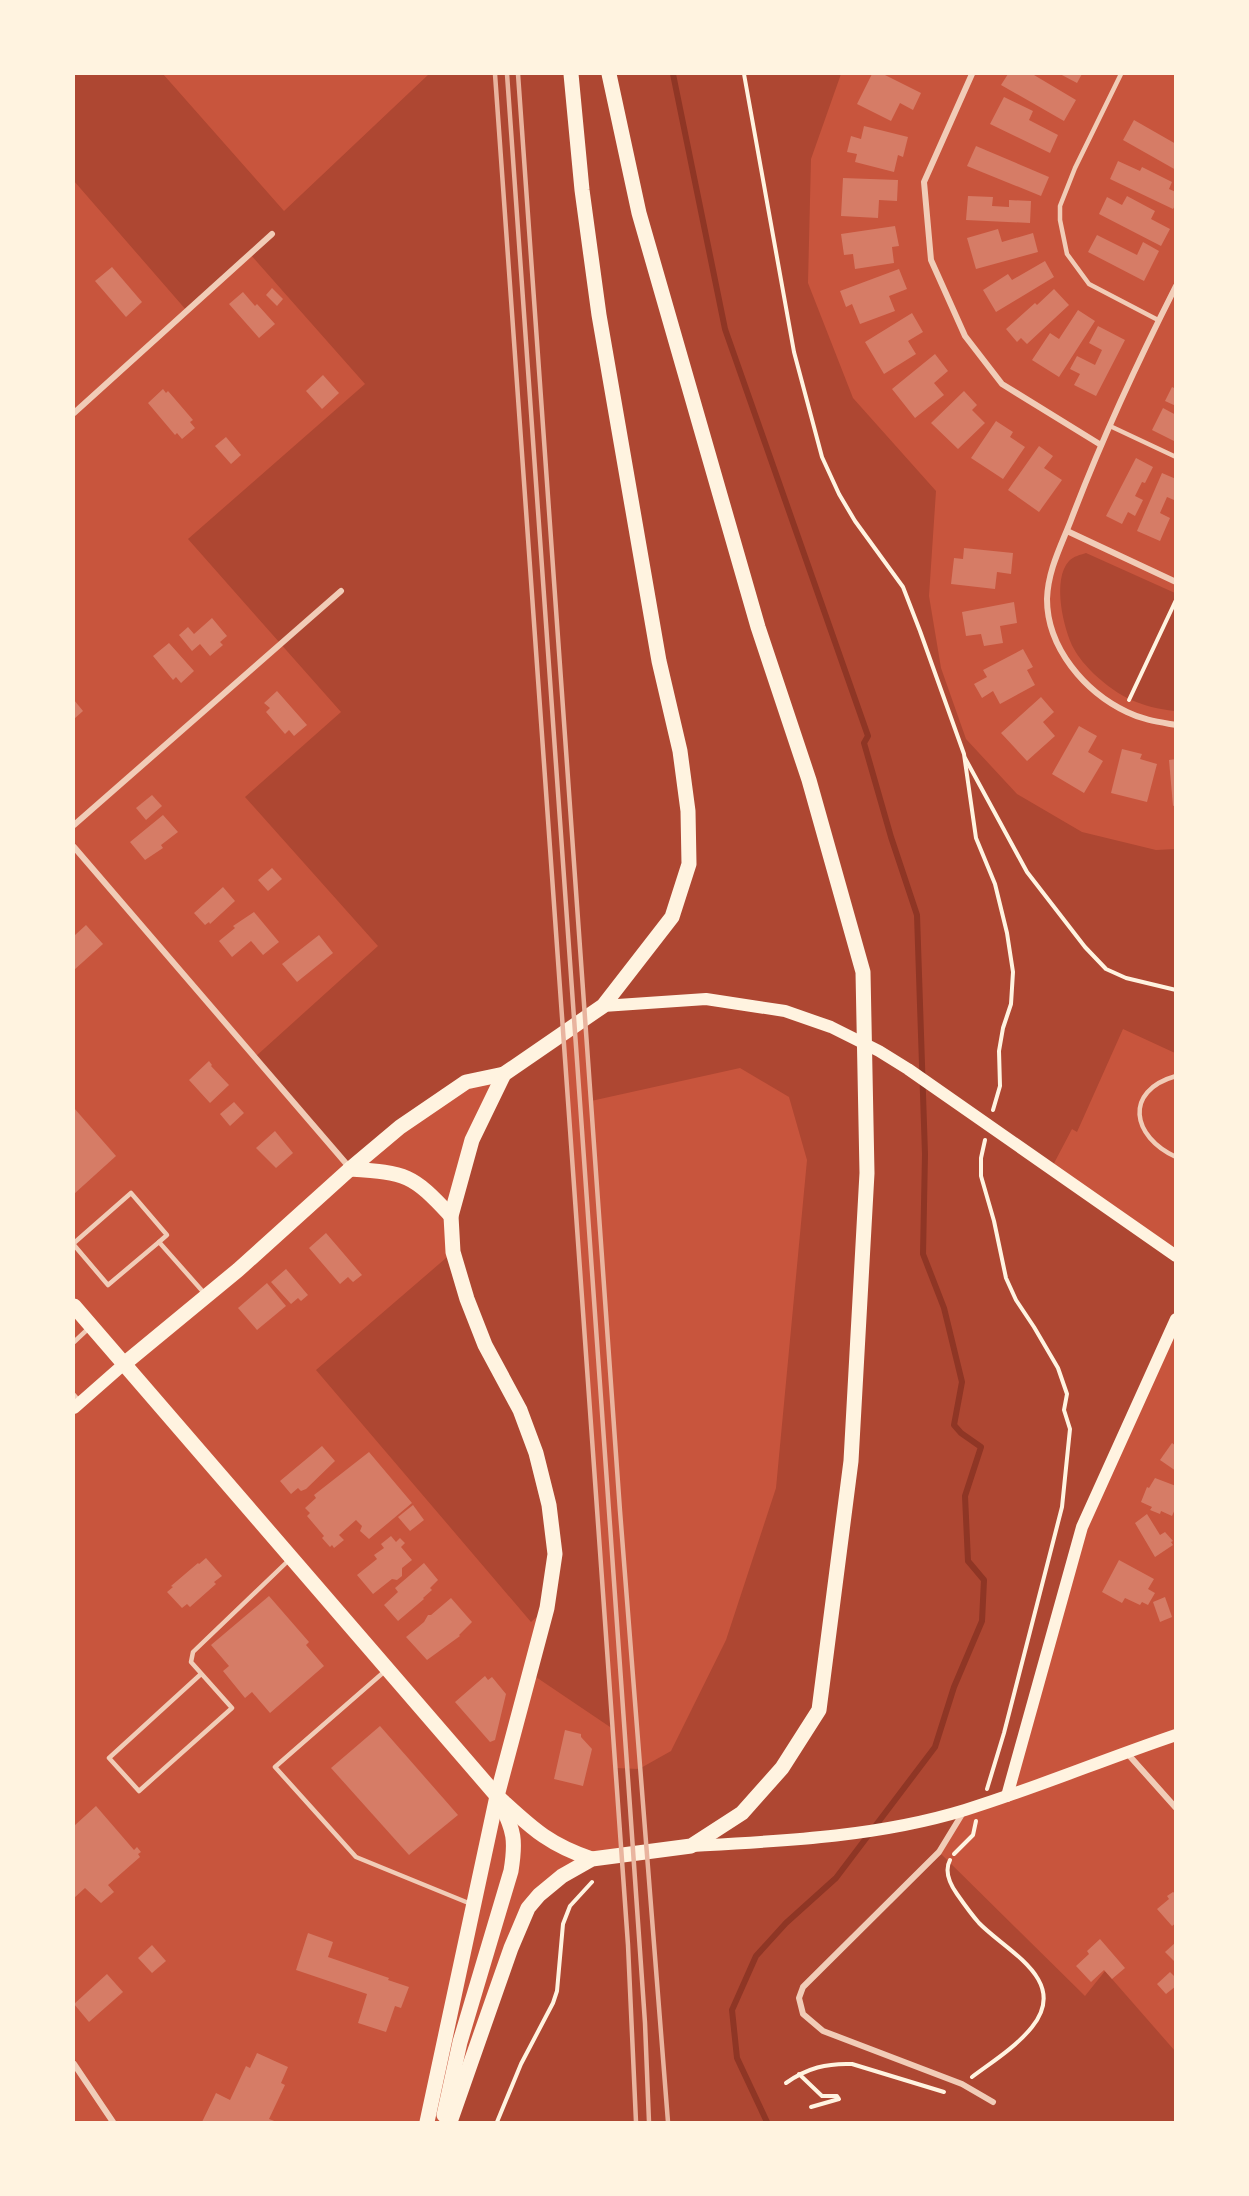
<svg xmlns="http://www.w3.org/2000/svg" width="1249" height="2196" viewBox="0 0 1249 2196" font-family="Poppins,sans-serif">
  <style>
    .green { fill: #ae4732 }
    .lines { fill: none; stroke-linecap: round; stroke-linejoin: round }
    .stream { stroke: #8f3625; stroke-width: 6 }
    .building { fill: #d67c66 }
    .path { stroke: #fff3e0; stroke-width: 4 }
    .service { stroke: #f1ccb7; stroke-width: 4.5 }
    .minor { stroke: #f1ccb7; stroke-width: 6 }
    .secondary { stroke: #fff3e0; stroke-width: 12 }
    .primary { stroke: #fff3e0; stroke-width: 15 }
    .rail { stroke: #e9b49f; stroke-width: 4.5 }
  </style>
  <rect width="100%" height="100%" fill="#c8553d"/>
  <!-- green -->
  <g class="green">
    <polygon points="74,74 163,74 284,211 429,74 841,74 811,159 808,283 853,398 936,491 929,596 941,668 966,739 1017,794 1082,832 1156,850 1175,849 1175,1053 1123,1029 1077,1132 1072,1129 1051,1169 1175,1256 1175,1319 1082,1527 1007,1796 964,1811 939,1852 1085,1996 1105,1971 1175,2051 1175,2122 450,2122 528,1908 562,1876 622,1855 615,1768 639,1769 671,1751 726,1640 776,1488 807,1160 789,1097 740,1068 591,1101 585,1018 563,1031 613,1729 530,1673 546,1609 531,1622 316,1370 453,1252 451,1216 503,1074 466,1082 350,1169 255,1057 378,946 245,797 341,712 188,539 365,384 250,254 187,311 74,181"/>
    <path d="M1086,553L1175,593V711C1141,707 1120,698 1094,674C1087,667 1078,657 1074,649C1063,629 1052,579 1069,561C1074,556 1080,555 1086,553Z"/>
  </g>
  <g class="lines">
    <!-- stream -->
    <polyline class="stream" points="673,74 725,329 868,736 864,743 891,837 917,915 925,1154 923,1254 944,1308 962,1382 954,1425 961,1433 981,1447 965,1496 968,1561 984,1580 982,1621 954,1687 935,1747 836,1878 786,1923 756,1956 732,2010 737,2058 767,2122"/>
  </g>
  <!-- building -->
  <g class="building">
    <polygon points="872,74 883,74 921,93 913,110 900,103 891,121 857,104"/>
    <polygon points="1008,74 1035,74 1034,75 1076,100 1064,121 1001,85"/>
    <polygon points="1060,74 1082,74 1077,83"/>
    <polygon points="1004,97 1033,111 1029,120 1058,135 1050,153 990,124"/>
    <polygon points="1134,120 1176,144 1176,170 1123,140"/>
    <polygon points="864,126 908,137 903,157 898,155 894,172 855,162 857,154 847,152 851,136 861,139"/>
    <polygon points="976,146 1049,177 1041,196 967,166"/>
    <polygon points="1118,161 1140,171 1142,167 1172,182 1169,189 1176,192 1176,204 1173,209 1110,179"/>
    <polygon points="843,178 898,180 897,201 879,200 878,218 841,216"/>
    <polygon points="968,196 993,197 992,206 1009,207 1009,200 1031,201 1030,223 966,220"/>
    <polygon points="1127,196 1155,211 1151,219 1170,229 1161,246 1099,214 1107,197 1122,205"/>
    <polygon points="895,226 899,246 892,247 894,263 855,269 853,254 844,255 841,234"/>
    <polygon points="998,229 1002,242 1033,233 1038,252 976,269 967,238"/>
    <polygon points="1097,235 1137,255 1143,242 1159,251 1144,281 1088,252"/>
    <polygon points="1045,261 1054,277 996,312 983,290 1008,274 1012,280"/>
    <polygon points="112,267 142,302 126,317 95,281"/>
    <polygon points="899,269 907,289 889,296 895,311 860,324 852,304 846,307 840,291"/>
    <polygon points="272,288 283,299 277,306 266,295"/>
    <polygon points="1054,289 1069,305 1027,344 1021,338 1017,342 1006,329 1035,303 1037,305"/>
    <polygon points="243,292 255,306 257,304 275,324 259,338 229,304"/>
    <polygon points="1078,310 1095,321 1059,377 1032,360 1050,333 1059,339"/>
    <polygon points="912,313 923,332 908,341 916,354 884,374 865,342"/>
    <polygon points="1098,326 1125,340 1096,396 1074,385 1080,374 1070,369 1077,356 1095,365 1102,350 1089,343"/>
    <polygon points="935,354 948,371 934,383 944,395 915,418 892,389"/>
    <polygon points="323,375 339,393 322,409 306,391"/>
    <polygon points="1172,387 1176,389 1176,406 1165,401"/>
    <polygon points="163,389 166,393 168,391 193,420 190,422 195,428 182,439 177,433 175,435 148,403"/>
    <polygon points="964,391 977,405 972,410 985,423 958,449 931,423"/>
    <polygon points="1163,408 1176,415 1176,442 1152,430"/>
    <polygon points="996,421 1013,432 1010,437 1025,447 1003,479 971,458"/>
    <polygon points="226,437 241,455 231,464 215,446"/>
    <polygon points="1039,446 1053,456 1044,468 1062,480 1039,512 1008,490"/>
    <polygon points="1136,458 1153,467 1145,483 1142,482 1135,496 1143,500 1135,516 1128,512 1122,524 1106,516"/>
    <polygon points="1162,473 1176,479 1176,496 1174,500 1167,497 1160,513 1170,518 1160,541 1137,531"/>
    <polygon points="964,548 1013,553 1011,574 997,572 995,589 951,584 954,558 963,559"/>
    <polygon points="1014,602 1017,623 1000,626 1003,643 984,646 981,634 966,636 962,612"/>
    <polygon points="212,618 227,636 220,642 223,645 210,656 200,644 192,651 179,635 188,627 194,634"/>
    <polygon points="169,643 194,671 181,683 176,677 173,680 153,656"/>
    <polygon points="1023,649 1033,667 1027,670 1035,685 1000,704 993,691 982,698 974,684 987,677 983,670"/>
    <polygon points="277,691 307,725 294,736 289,730 285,734 266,712 270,708 264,703"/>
    <polygon points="1041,697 1054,712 1043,722 1055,736 1027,761 1001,733"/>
    <polygon points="74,700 83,711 74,719"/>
    <polygon points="1079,726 1097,736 1088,752 1103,761 1084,793 1052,774"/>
    <polygon points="1122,749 1142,754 1140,759 1157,764 1147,802 1111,793"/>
    <polygon points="1176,759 1176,805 1173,806 1169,760"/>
    <polygon points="152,795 162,806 146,820 136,808"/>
    <polygon points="163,815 178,832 161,845 163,848 145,860 130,842"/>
    <polygon points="272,868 282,879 268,891 258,880"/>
    <polygon points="223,887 235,901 210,924 209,922 205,925 194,913"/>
    <polygon points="254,912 279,942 263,955 251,941 232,957 219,941 235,928 233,926"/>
    <polygon points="86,925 103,944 74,970 74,936"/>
    <polygon points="319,935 333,953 297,982 282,964"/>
    <polygon points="209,1061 212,1065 211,1066 229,1085 210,1103 189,1080"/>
    <polygon points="234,1102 244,1113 230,1126 220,1114"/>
    <polygon points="74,1108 116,1156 74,1194"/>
    <polygon points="275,1131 293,1153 276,1168 256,1148"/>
    <polygon points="326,1233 362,1275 353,1282 348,1277 340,1284 309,1248"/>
    <polygon points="286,1269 308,1295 301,1301 298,1298 291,1304 271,1282"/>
    <polygon points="267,1283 286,1306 257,1330 238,1308"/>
    <polygon points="1172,1443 1176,1446 1176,1471 1160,1460"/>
    <polygon points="322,1446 335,1461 306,1489 301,1491 298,1488 291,1494 280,1481"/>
    <polygon points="369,1452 412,1503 369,1539 360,1531 362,1526 356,1520 339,1535 344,1540 334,1548 332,1545 330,1547 322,1538 324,1536 307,1516 310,1513 305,1508 316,1498 314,1495"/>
    <polygon points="1155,1478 1176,1486 1176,1507 1172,1516 1161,1511 1160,1514 1150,1510 1152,1507 1141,1502 1147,1487 1149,1488"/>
    <polygon points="413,1505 424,1520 410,1531 398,1517"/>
    <polygon points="1147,1514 1160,1535 1165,1532 1173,1541 1171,1542 1173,1545 1155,1557 1135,1523"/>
    <polygon points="391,1536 396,1542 400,1538 405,1543 401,1547 412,1560 402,1568 402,1576 397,1580 392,1579 373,1594 357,1575 377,1559 374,1555 384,1548 381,1544"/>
    <polygon points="206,1558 222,1576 214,1582 216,1584 190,1607 187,1604 182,1608 167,1592 173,1587 171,1586 198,1563 199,1564"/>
    <polygon points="1119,1560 1154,1579 1148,1589 1155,1593 1148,1605 1142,1602 1140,1605 1125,1598 1122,1603 1102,1592"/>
    <polygon points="424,1563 438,1580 430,1588 432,1590 423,1598 424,1599 398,1621 384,1605 398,1592 395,1588"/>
    <polygon points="269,1596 309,1642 306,1645 324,1666 270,1713 252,1692 245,1698 223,1671 229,1666 211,1645"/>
    <polygon points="1165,1597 1172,1617 1160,1622 1153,1602"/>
    <polygon points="451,1598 472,1622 459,1635 460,1636 427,1660 406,1637 424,1622 428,1615 431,1615"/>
    <polygon points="485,1676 488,1680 492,1677 506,1694 495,1740 490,1742 455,1702"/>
    <polygon points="380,1726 458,1815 409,1855 331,1768"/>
    <polygon points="565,1730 581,1734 581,1737 592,1749 583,1786 554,1779"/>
    <polygon points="96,1806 134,1850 137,1847 141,1852 138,1854 140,1857 108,1885 114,1892 101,1903 85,1888 74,1898 74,1826"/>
    <polygon points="1173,1892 1176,1894 1176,1923 1172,1926 1157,1909 1169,1899 1167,1896"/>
    <polygon points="308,1933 333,1942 328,1957 389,1978 388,1980 409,1987 401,2008 395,2006 386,2032 358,2023 367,1994 296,1970"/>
    <polygon points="1100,1939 1125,1968 1112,1979 1104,1970 1091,1982 1076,1966 1089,1954 1087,1951"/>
    <polygon points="1176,1942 1176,1963 1165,1952"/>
    <polygon points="152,1945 166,1961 152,1973 138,1958"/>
    <polygon points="1170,1972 1176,1978 1176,1986 1166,1994 1157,1984"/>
    <polygon points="107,1974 123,1992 89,2022 74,2004"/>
    <polygon points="257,2053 288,2067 281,2083 285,2085 269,2119 277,2122 202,2122 216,2093 230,2100 246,2066 250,2068"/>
  </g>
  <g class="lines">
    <!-- path -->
    <g class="path">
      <polyline points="744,74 794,352 822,457 839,494 855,521 903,587 920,631 964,754 976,838 995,884 1007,933 1013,972 1011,1004 1003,1028 999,1051 1000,1086 993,1110"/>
      <polyline points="1129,700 1176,600"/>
      <polyline points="965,758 1027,872 1085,947 1106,969 1126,978 1176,990"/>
      <polyline points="985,1140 981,1158 981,1176 994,1221 1006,1278 1016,1300 1034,1327 1058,1368 1067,1394 1064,1410 1070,1429 1062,1507 1004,1733 987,1789"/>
      <polyline points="954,1854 973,1835 976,1821"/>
      <path d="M950,1860C944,1871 950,1884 957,1894C964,1904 971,1914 979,1923C1006,1951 1070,1980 1032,2027C1016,2047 992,2062 972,2077"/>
      <polyline points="799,2074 822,2096 837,2096 839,2099 811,2107"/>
      <path d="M786,2083C807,2068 827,2063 852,2064L944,2092"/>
      <polyline points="497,2122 521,2064 553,2003 557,1991 563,1924 570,1906 592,1882"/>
    </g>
    <!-- service -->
    <g class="service">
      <polyline points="1121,74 1075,168 1060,206 1060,220 1067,254 1089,284 1158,320"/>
      <polyline points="1110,426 1176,457"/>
      <path d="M1176,1076C1123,1091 1132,1137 1176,1157"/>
      <polyline points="74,1243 131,1193 167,1235 159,1242"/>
      <polyline points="74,1245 108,1285 159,1242 205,1294"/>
      <polyline points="74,1342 89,1328"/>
      <polyline points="74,1395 80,1402"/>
      <polyline points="385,1671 275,1767 356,1857 471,1904"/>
      <polyline points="201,1674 109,1758 139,1791 232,1708 191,1662 193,1652 289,1560"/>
    </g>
    <!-- minor -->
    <g class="minor">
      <polyline points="972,74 924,182 931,260 965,336 1002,384 1101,445"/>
      <path d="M1176,286C1137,363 1101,441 1071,520C1061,546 1048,570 1047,599C1047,648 1085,692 1127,712C1143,720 1159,722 1176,725"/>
      <polyline points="74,413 272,234"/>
      <polyline points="1067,531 1176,582"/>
      <polyline points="74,825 341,591"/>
      <polyline points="74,847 350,1168"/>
      <polyline points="1126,1752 1176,1808"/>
      <polyline points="964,1811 939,1852 803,1987 799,1998 803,2014 823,2031 962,2084 993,2102"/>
      <polyline points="74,2064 113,2122"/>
    </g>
    <!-- secondary -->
    <g class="secondary">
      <polyline points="603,1006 706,999 785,1011 831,1027 879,1051 908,1069 1176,1256"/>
      <polyline points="74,1408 124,1364"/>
      <polyline points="1007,1796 1082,1527 1176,1319"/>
      <path d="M691,1846C782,1841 877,1837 965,1810C1036,1788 1105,1759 1176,1735"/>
    </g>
    <!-- primary -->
    <g class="primary">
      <path d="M350,1169C407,1173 412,1174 451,1216"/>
      <path d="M74,1306L497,1796C531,1827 547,1844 592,1859"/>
      <polyline points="124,1364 238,1270 350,1169 400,1127 466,1082 504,1074"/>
      <path d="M444,2115L460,2042L511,1871C516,1840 514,1831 501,1804"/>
      <polyline points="427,2122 497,1796 547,1608 555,1554 549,1505 536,1453 520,1410 485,1345 467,1299 453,1252 451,1216 472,1140 504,1074 603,1006 672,917 689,864 688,811 680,751 659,661 599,315 582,190 571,74"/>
      <polyline points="450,2122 511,1948 528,1908 539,1895 562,1876 592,1859 691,1846 742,1813 782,1768 819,1710 851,1461 867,1173 863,972 809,780 758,627 639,213 609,74"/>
    </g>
    <!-- rail -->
    <g class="rail">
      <polyline points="495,74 628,1945 636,2122"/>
      <polyline points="507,74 630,1807 645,2023 649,2122"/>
      <polyline points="518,74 620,1511 668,2122"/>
    </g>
  </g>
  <!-- border -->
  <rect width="1249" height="2196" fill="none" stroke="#fff3e0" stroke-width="150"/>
</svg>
